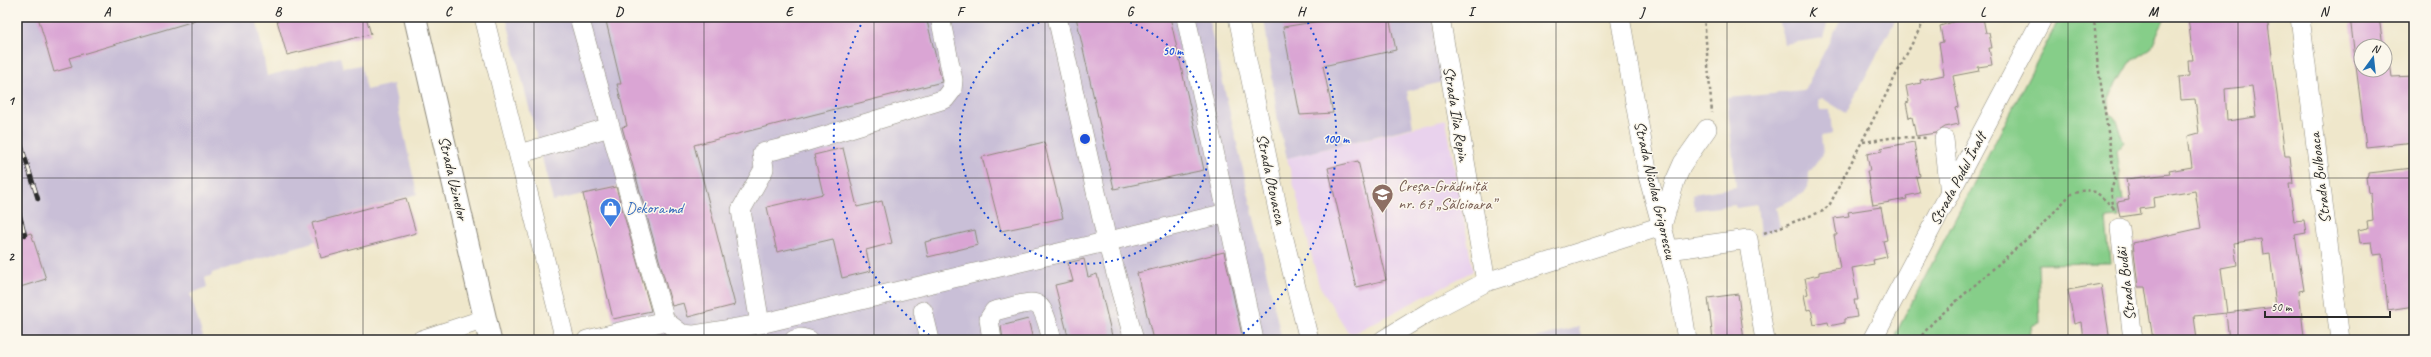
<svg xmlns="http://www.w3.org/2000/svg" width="2431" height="357" viewBox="0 0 2431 357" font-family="Caveat,sans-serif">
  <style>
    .built { fill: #e9d2ed }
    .industrial { fill: #c9bfd7 }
    .green { fill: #86ce89; stroke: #587c5a }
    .building { fill: #daa5d4; fill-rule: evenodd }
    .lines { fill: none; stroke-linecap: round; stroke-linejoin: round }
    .minor-casing { stroke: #8d897b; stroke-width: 20 }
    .major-casing { stroke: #8d897b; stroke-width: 24 }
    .path { stroke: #8d897b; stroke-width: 2.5; stroke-dasharray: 3 3; stroke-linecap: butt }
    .minor { stroke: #fff; stroke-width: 19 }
    .major { stroke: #fff; stroke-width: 22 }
    .rail-casing { stroke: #2b2b2b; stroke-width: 4.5 }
    .rail { stroke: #fbf7ec; stroke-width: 3; stroke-dasharray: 9; stroke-linecap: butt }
    .grid { fill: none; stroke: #2b2b2b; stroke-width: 1; stroke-opacity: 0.55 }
    .ring { fill: none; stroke: #1d4ed8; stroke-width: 2; stroke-dasharray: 2 4 }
    .labels { text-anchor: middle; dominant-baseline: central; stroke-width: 3; stroke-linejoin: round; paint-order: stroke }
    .street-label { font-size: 16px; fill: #2b2b2b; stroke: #fbf7ec }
    .education-label { font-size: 16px; fill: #785e54; stroke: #fbf7ec; text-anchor: start }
    .shop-label { font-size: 16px; fill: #366cbe; stroke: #fbf7ec; text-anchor: start }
    .centre { fill: #1d4ed8; stroke: #fbf7ec; stroke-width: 2 }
    .ring-label { font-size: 12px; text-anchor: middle; font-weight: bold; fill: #1d4ed8; stroke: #fbf7ec; stroke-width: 3; stroke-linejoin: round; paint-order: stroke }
    .neatline { fill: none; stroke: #2b2b2b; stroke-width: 1.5 }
    .grid-label { font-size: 13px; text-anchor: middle; font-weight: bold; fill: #2b2b2b }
  </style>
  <rect width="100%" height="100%" fill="#fbf7ec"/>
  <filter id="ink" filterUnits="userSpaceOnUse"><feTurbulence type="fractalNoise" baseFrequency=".025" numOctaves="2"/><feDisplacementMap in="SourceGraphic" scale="8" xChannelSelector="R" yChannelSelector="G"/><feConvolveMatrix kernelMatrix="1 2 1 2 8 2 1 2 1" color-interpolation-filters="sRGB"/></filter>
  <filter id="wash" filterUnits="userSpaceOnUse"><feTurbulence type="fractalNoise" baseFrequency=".012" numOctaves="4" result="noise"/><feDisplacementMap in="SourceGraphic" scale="16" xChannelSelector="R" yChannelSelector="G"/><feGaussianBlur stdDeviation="0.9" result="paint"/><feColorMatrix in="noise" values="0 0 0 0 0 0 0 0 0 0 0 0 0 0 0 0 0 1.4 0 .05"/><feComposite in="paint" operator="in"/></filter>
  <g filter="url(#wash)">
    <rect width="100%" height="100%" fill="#efe7cb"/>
    <!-- built -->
    <polygon class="built" points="1446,120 1473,271 1354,333 1348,332 1319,285 1287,158"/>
    <!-- industrial -->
    <g class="industrial">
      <polygon points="17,17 256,17 267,76 340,57 343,68 361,65 366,90 393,84 417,194 312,223 316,241 212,273 212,275 205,278 207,287 190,294 204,340 17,340"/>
      <polygon points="506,17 1208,17 1282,340 618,340 613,319 661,308 626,184 553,201"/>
      <polygon points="1264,17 1433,17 1443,82 1407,91 1413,127 1287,158 1278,122"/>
      <polygon points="1779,17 1829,17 1823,38 1784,44"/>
      <polygon points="1842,17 1897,17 1846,113 1822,98 1818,100 1820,110 1830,110 1832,134 1821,136 1823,154 1809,173 1808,187 1804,193 1776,208 1780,227 1760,236 1757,205 1736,208 1735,205 1695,210 1693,194 1736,187 1727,98 1804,91"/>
      <polygon points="1579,327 1582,340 1526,340"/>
    </g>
    <!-- green -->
    <polygon class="green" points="2060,17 2165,17 2151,49 2129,63 2109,98 2109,112 2115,118 2124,142 2116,151 2123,201 2117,202 2119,218 2106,219 2110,263 2038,264 2040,323 2033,325 2027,340 1897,340 1896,333"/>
    <g id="blocks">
      <!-- building -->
      <g class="building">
        <polygon points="38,17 194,17 194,21 69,58 72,67 54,72"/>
        <polygon points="276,17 366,17 371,34 287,55"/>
        <polygon points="605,17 926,17 942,82 694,145 735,305 688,317 684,303 672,306 622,127 627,126 617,84 621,84"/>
        <polygon points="1076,17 1170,17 1204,170 1114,189"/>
        <polygon points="1319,17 1389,17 1396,50 1323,66 1333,113 1300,115 1283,27 1320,21"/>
        <polygon points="1968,17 1969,20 1983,18 1986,33 1989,33 1992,48 1989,48 1992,65 1978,67 1979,71 1953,76 1959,107 1956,108 1959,124 1945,127 1936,133 1916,136 1912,117 1909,118 1906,103 1909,102 1906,86 1921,83 1920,80 1944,75 1939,43 1943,42 1940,26"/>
        <path d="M2188,17H2267L2285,156H2290L2293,184H2289L2294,221L2304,220L2306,233L2295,235L2304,290L2299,291L2304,337L2278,340H2229L2226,313L2276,307L2270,253L2263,254L2261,239L2234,243L2237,265L2221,268L2227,313L2194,316L2197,340H2153L2145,287H2138L2133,243L2201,228L2195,191L2153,198L2154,207L2140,209L2141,214L2120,217L2117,202L2129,200L2126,179L2170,174L2169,171L2192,167L2188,136L2199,133L2195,99L2181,100L2179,77L2189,76L2188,60H2193ZM2252,86L2256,117L2227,121L2225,89Z"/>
        <polygon points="2350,17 2379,17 2383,46 2361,46 2361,70 2385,70 2385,55 2389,55 2392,77 2414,76 2414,89 2410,89 2414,115 2414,142 2366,147"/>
        <polygon points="1044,142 1063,218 1001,231 982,157"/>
        <polygon points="1914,142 1920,176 1916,177 1920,193 1906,196 1907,199 1873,205 1867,171 1870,171 1867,154 1882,151 1881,148"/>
        <polygon points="843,148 857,207 882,201 892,243 866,250 871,271 842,278 833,239 777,252 767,207 823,194 814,155"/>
        <polygon points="1358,161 1386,280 1356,287 1328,168"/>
        <polygon points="2413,168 2414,306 2388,310 2382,254 2374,255 2372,242 2360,243 2358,230 2368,228 2367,221 2373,220 2371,194 2368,192 2366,177 2368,176 2368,173"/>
        <polygon points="616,187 651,311 613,319 583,194"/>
        <polygon points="406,198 416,233 321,258 312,223"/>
        <polygon points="1881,207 1887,240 1883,241 1887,257 1873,260 1874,264 1852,268 1858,300 1854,300 1857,317 1844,319 1844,323 1829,326 1828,322 1814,325 1811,309 1807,310 1804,295 1808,294 1805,278 1819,275 1819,272 1840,268 1834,235 1837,235 1834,218 1849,216 1848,212"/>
        <polygon points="975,230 978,245 928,257 925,242"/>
        <polygon points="31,233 46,279 17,288 17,237"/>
        <polygon points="1224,252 1243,340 1153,340 1137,273"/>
        <polygon points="1084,259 1088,277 1097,274 1113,340 1069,340 1055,285 1073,281 1068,263"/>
        <polygon points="2101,284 2110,340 2083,340 2081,322 2074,324 2068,290"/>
        <polygon points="1738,294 1744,340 1713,340 1708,298"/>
        <polygon points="1028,319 1033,340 1003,340 1001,326"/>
      </g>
    </g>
  </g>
  <g filter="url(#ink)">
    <use href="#blocks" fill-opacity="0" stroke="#8d897b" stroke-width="1"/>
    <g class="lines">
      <defs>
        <g id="minor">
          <polyline points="484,17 565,340"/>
          <polyline points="579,17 665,321 682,334 693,335 760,324 1227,213 1254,340"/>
          <polyline points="1057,17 1107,241 1134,340"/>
          <polyline points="1186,17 1227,213"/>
          <polyline points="1238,17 1283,235 1309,340"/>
          <polyline points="1440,17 1486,282"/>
          <polyline points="1620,17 1648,176 1679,289 1687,340"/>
          <polyline points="2300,17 2340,340"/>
          <polyline points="1944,139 1950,194"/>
          <polyline points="519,154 610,127"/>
          <polyline points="2120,228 2133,340"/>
          <polyline points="1669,250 1748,239 1765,340"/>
          <polyline points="923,311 930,340"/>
          <polyline points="760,324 741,210 764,169 762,153 795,145 945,99 952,90 953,80 940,17"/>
          <polyline points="421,340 485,319"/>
          <polyline points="587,340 665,321"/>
          <polyline points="794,340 801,338 809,340"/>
          <path d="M992,340L989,319L994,311C1039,301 1040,292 1052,340"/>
          <polyline points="1383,340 1429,312 1486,282 1662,226 1675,181 1683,163 1707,129"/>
          <polyline points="1872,340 2043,17"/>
        </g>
        <polyline id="major" points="415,17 490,340"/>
      </defs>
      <!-- minor casing -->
      <use href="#minor" class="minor-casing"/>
      <!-- major casing -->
      <use href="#major" class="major-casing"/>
      <!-- path -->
      <g class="path">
        <polyline points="1704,17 1712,113"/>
        <polyline points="2094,17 2097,58 2115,179 2111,190 2114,212"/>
        <polyline points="1863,142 1897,137 1927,138"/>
        <polyline points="1764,233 1823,211 1830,204 1919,30 1928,17"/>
        <polyline points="1918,340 1933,322 2037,230 2071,194 2085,190 2096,192 2113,207"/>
      </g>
      <!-- minor -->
      <use href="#minor" class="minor"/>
      <!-- major -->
      <use href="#major" class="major"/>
      <defs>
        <g id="rail">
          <polyline points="17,132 38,199"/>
          <polyline points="17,205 25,235"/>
        </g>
      </defs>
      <!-- rail casing -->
      <use href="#rail" class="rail-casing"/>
      <!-- rail -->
      <use href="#rail" class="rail"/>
    </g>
  </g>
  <!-- grid -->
  <path class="grid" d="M192,17V340M363,17V340M534,17V340M704,17V340M874,17V340M1045,17V340M1216,17V340M1386,17V340M1556,17V340M1727,17V340M1898,17V340M2068,17V340M2238,17V340M17,178H2414"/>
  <!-- distance rings -->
  <g class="ring">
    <path d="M1113 17A125 125 0 1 1 1057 17"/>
    <path d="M934 339A251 251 0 0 1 865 17M1305 17A251 251 0 0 1 1236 339"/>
  </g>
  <!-- icons -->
  <defs>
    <symbol id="school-pin" viewBox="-11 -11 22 30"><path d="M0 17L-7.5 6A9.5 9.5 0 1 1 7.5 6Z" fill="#8d6e63" stroke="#fbf7ec"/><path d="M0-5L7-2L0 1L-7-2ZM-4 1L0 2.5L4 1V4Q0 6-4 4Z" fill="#fff"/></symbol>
    <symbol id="shop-pin" viewBox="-11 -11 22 30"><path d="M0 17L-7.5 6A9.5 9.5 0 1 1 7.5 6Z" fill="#3f7fe0" stroke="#fbf7ec"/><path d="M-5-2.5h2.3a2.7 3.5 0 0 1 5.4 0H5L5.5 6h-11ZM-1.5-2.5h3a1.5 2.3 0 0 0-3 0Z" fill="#fff"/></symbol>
  </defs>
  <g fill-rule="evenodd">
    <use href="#school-pin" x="1370" y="182" width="25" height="34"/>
    <use href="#shop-pin" x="598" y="196" width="25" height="34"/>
  </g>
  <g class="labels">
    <!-- street labels -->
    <g class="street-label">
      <text transform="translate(1456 114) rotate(81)">Strada Ilia Repin</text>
      <text transform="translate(453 178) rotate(77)">Strada Uzinelor</text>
      <text transform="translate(2320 178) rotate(-97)">Strada Bulboaca</text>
      <text transform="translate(1271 179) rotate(78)">Strada Otovasca</text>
      <text transform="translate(1958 179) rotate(-62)">Strada Podul Înalt</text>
      <text transform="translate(1655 190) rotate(77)">Strada Nicolae Grigorescu</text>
      <text transform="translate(2126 284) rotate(-97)">Strada Budăi</text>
    </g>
    <!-- education labels -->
    <g class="education-label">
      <text x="1398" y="186">Creșa-Grădiniță<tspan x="1398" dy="18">nr. 67 „Sălcioara”</tspan></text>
    </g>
    <!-- shop labels -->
    <g class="shop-label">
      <text x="626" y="208">Dekora.md</text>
    </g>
  </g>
  <circle cx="1085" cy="139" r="6" class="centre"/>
  <g class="ring-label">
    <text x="1173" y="55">50 m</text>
    <text x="1336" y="143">100 m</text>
  </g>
  <!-- margin -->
  <rect width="2431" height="357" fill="none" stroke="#fbf7ec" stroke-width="44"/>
  <!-- north arrow -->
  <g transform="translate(2373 58) rotate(15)"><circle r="19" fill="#fbf7ec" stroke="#a8a59f"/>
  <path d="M0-3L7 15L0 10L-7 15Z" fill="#1f6fb2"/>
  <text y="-6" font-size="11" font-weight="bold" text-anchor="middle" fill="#2b2b2b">N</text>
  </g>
  <!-- scale -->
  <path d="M2265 311v6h125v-6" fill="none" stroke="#2b2b2b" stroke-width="2"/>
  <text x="2271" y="311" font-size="12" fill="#2b2b2b" stroke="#fbf7ec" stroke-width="3" paint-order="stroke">50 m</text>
  <rect x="22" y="22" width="2387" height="313" class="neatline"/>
  <g class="grid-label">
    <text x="107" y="16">A</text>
    <text x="278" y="16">B</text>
    <text x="448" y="16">C</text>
    <text x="619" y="16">D</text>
    <text x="789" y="16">E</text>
    <text x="960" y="16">F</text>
    <text x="1130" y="16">G</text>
    <text x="1301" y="16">H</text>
    <text x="1471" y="16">I</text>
    <text x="1642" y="16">J</text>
    <text x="1812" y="16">K</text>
    <text x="1983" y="16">L</text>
    <text x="2153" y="16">M</text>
    <text x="2324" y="16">N</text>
    <text x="11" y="105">1</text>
    <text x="11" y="261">2</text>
  </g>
</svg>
